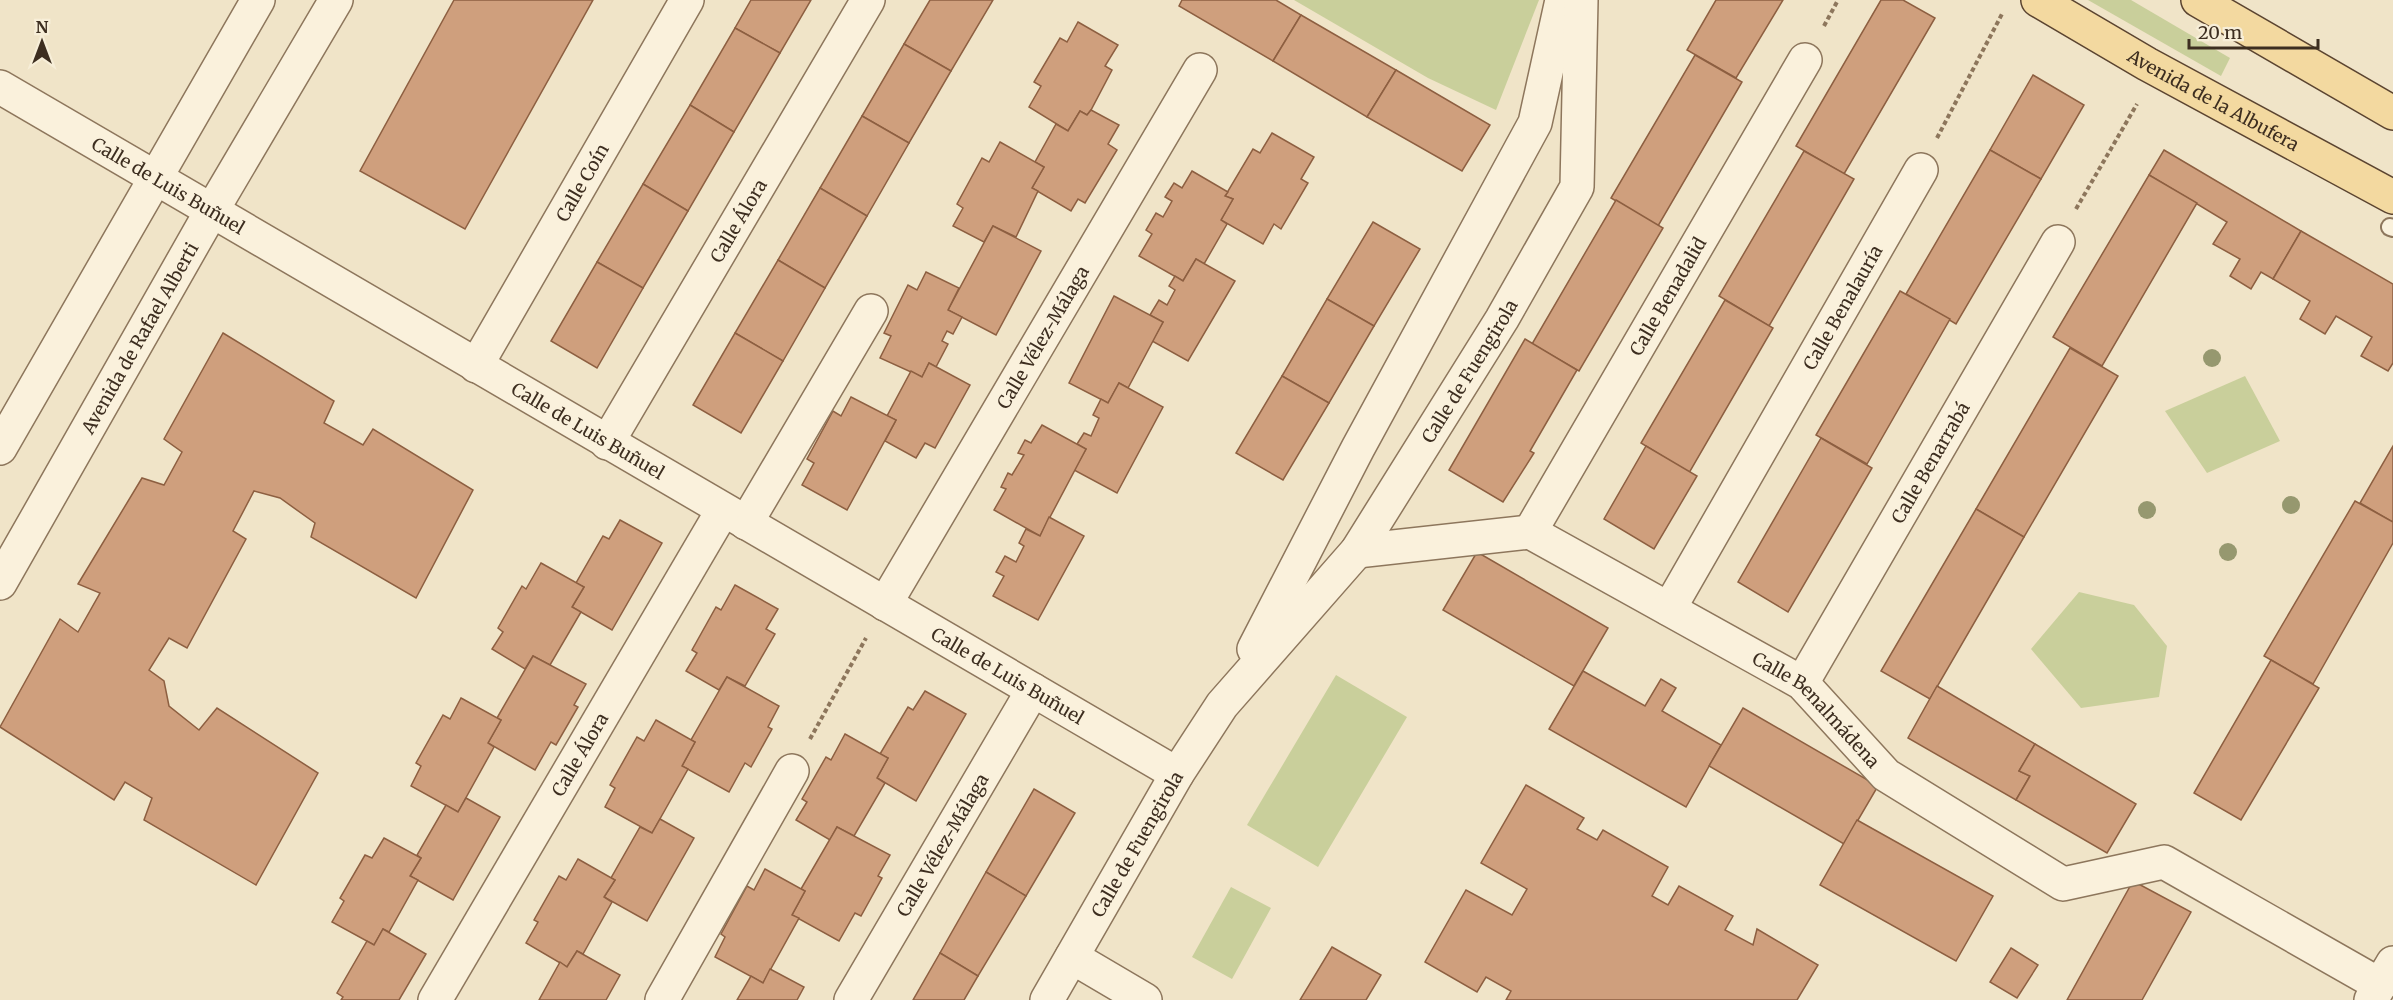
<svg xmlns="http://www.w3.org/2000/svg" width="2393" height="1000" viewBox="0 0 2393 1000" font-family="Merriweather,serif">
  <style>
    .green { fill: #c9cf9b }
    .building { fill: #cf9f7d; stroke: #8d5f41; stroke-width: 1.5 }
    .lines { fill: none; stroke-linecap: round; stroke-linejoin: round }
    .service-casing { stroke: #8d765c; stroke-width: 20 }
    .minor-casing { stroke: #8d765c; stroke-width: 36 }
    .tertiary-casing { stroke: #8d765c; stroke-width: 36 }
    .primary-casing { stroke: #5b4430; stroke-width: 36 }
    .path { stroke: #8d765c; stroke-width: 4; stroke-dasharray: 4.5 3; stroke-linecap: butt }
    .service { stroke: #faf1dc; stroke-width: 16 }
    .minor { stroke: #faf1dc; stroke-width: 33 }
    .tertiary { stroke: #faf1dc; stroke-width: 33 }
    .primary { stroke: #f3d9a0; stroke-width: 33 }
    .tree { fill: #96986f }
    .labels { text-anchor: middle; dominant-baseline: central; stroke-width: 4.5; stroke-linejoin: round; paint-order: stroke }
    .street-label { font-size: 18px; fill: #3d2e20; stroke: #f7eed8 }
  </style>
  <rect width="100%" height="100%" fill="#f0e4c8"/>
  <!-- green -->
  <g class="green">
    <polygon points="1294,0 1539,0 1496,110 1428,78"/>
    <polygon points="2088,0 2131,0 2230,58 2221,76"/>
    <polygon points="2245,376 2280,441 2207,473 2165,411"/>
    <polygon points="2079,592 2134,605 2167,646 2159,697 2081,708 2031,649"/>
    <polygon points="1336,675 1407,717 1318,867 1247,825"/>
    <polygon points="1231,887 1271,908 1232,979 1192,957"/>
  </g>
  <!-- building -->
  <g class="building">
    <polygon points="454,0 593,0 465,229 360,171"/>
    <polygon points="751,0 811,0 780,53 735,28"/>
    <polygon points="930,0 993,0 951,71 904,44"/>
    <polygon points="1182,0 1276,0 1301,15 1273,61 1179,6"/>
    <polygon points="1716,0 1783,0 1736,78 1687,50"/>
    <polygon points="1881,0 1903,0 1935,18 1844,174 1796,146"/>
    <polygon points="1301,15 1396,70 1367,117 1273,61"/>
    <polygon points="1078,22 1118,45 1105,66 1112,70 1091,110 1087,115 1080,111 1068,131 1029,107 1041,86 1034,82 1060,38 1067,42"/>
    <polygon points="735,28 780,53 734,132 690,105"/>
    <polygon points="904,44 951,71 909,143 862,116"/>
    <polygon points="1695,55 1742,82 1658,226 1611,198"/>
    <polygon points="1396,70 1490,125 1462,171 1367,117"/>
    <polygon points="2033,75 2084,105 2041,179 1990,150"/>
    <polygon points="690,105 734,132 688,211 643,184"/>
    <polygon points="1091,110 1119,125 1108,144 1117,150 1085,203 1078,199 1071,211 1032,188 1044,167 1035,162 1056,124 1068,131 1080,111 1087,115"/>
    <polygon points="862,116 909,143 867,216 820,188"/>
    <polygon points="1272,133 1314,157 1301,179 1308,183 1281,229 1274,224 1263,244 1221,220 1233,199 1225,196 1253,149 1260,153"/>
    <polygon points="1000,142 1044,167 1032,188 1038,191 1016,237 993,226 984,242 953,226 963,208 957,204 982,158 989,162"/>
    <polygon points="1990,150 2041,179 1956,324 1906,294"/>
    <polygon points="2164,150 2301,231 2273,279 2261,272 2251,289 2230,276 2240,259 2213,244 2227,222 2149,175"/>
    <polygon points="1804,151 1854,179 1769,326 1719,296"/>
    <polygon points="1192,171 1228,192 1225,196 1233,199 1221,220 1227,224 1204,264 1196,259 1183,281 1139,256 1152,234 1146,230 1156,213 1163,217 1172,201 1165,197 1174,183 1182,188"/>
    <polygon points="2149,175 2197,203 2102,366 2053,337"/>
    <polygon points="643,184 688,211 643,288 597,262"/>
    <polygon points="820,188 867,216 825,288 778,260"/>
    <polygon points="1616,200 1663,228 1579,371 1532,344"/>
    <polygon points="1373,222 1420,249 1374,326 1327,299"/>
    <polygon points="993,226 1041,251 996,335 948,310"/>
    <polygon points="2301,231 2393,284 2393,363 2388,371 2361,356 2372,337 2336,316 2325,334 2300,319 2310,301 2273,279"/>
    <polygon points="1196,259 1235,281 1188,361 1152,341 1163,322 1150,315 1159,300 1167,305 1175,290 1169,286 1175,276 1183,281"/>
    <polygon points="778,260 825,288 783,361 735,333"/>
    <polygon points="597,262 643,288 597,368 551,341"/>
    <polygon points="926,272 959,288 948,310 962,317 953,334 947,331 942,341 948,344 936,367 929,363 922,377 880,358 891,336 884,333 908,285 917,290"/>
    <polygon points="1900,291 1950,319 1867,464 1816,435"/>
    <polygon points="1114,296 1163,322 1128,388 1119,383 1108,403 1069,383"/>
    <polygon points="1327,299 1374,326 1329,403 1282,376"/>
    <polygon points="1725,300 1773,328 1689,473 1641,443"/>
    <polygon points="223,333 334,401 324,423 363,445 373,429 473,490 416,598 311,537 315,523 280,498 254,491 233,531 246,539 187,648 169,638 149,670 164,681 169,706 199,730 217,708 318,773 256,885 144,820 152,798 125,782 114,800 0,727 60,619 78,632 100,593 78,584 142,478 164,485 182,452 164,439"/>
    <polygon points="735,333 783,361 741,433 693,405"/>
    <polygon points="1525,339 1577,370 1530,451 1534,453 1503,502 1449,470"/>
    <polygon points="2070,348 2118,376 2024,537 1976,509"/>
    <polygon points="929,363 970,385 935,448 925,443 916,458 885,441 896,420 887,416 911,371 922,377"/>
    <polygon points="1282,376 1329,403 1283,480 1236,453"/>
    <polygon points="1119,383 1163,407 1117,493 1074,470 1086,449 1077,444 1084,433 1091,436 1099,418 1093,415 1101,399 1108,403"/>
    <polygon points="851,397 896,420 847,510 802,485 814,463 807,459 833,411 841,416"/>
    <polygon points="1042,425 1086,449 1040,536 994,510 1006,489 1001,487 1008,473 1012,475 1024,455 1018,453 1025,440 1031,443"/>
    <polygon points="1821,438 1872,468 1788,612 1738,582"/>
    <polygon points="1646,446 1697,476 1654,549 1604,519"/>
    <polygon points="2393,446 2393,522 2360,503"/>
    <polygon points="2355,501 2393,522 2393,543 2313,684 2264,656"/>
    <polygon points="1976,509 2024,537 1930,699 1881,671"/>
    <polygon points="1049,517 1084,536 1038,620 993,596 1004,576 996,572 1005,556 1016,562 1024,546 1019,543 1026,529 1040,536"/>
    <polygon points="620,520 662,543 612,630 572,607 584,587 576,583 603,536 609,539"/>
    <polygon points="1477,552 1608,628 1574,686 1443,610"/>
    <polygon points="541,563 584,587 572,607 581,612 550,665 533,656 525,669 492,649 503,632 498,628 522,586 526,589"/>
    <polygon points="735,585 778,609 766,629 775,634 745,686 727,677 719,690 686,671 697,653 692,650 716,607 721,610"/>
    <polygon points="533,656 586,684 574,705 578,707 556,745 551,742 535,770 488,743 501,720 497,718"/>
    <polygon points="2271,660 2319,688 2241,820 2194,793"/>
    <polygon points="1583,671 1645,706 1661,679 1676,688 1662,711 1721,745 1686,807 1549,729"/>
    <polygon points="727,677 779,706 768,727 772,729 751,767 745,763 729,792 682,766 695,742 691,740"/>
    <polygon points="1937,686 2035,744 2019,771 2030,776 2016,800 1908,738"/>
    <polygon points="925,691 966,714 916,801 877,778 888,758 880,754 908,707 913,710"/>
    <polygon points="461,698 501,720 488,743 494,747 458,812 411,786 421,766 416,763 443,715 450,719"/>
    <polygon points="1743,708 1878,786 1844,844 1709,766"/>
    <polygon points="656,720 695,742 682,766 688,769 652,833 605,807 615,788 610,785 637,737 644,741"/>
    <polygon points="845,734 888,758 877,778 885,783 854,836 837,827 830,840 796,820 807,802 802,799 826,757 831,760"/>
    <polygon points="2035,744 2136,804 2107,853 2016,800 2030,776 2019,771"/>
    <polygon points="1526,785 1584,818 1577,829 1597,840 1603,830 1668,867 1652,896 1668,905 1679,886 1733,916 1725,930 1753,945 1757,929 1818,965 1797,1000 1506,1000 1511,991 1486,977 1477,992 1425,962 1466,890 1512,915 1527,889 1481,863"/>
    <polygon points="1034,789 1075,813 1026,896 986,872"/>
    <polygon points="466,798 500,817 453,900 410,876 421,858 417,855 446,805 458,812"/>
    <polygon points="660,819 694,838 647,921 604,897 615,880 611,878 640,827 652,833"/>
    <polygon points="1857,820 1993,896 1956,961 1820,885"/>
    <polygon points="837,827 890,855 878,876 882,878 861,916 855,913 839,941 792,915 805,891 801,889"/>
    <polygon points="384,838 421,858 410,876 418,880 389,932 383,929 374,945 332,922 344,901 340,898 365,855 372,858"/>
    <polygon points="578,859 615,880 604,897 612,902 583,954 577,951 567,967 526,943 538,922 534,920 559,876 566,880"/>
    <polygon points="765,869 805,891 792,915 799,918 763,983 715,957 725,937 721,934 747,886 754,890"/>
    <polygon points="986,872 1026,896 978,976 940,953"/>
    <polygon points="2133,881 2191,912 2142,1000 2067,1000"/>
    <polygon points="383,929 426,954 399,1000 341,1000 343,997 337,993 367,941 374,945"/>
    <polygon points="1332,947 1381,975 1366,1000 1300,1000"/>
    <polygon points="2011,948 2038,965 2017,998 1990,982"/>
    <polygon points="577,951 620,975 606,1000 539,1000 560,962 567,967"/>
    <polygon points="940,953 978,976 964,1000 913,1000"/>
    <polygon points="770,969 804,987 797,1000 737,1000 751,976 763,983"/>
  </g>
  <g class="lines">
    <defs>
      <polyline id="service" points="2390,227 2393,228"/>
      <g id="minor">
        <path id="s1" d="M0,87L1177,774"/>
        <path id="s2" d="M476,366L687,0"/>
        <path id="s3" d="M607,443L868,0"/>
        <polyline points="0,448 258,0"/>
        <polyline points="746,523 871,311"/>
        <path id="s4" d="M1530,532L1805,60"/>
        <path id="s5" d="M1357,551L1530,532L1802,683L1886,775L2063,884L2164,862L2380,985"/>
        <path id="s6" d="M0,583L211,212L336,0"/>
        <path id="s7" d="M885,604L1200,70"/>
        <path id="s8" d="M1669,609L1921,170"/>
        <polyline points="1254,649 1358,448 1535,123 1562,0"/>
        <path id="s9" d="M1802,683L2058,242"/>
        <polyline points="1072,957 1145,1000"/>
        <path id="s10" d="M435,1000L723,510"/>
        <polyline points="662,1000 792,771"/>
        <path id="s11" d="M851,1000L1033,690"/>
        <path id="s12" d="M1047,1000L1177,774L1222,705L1357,551L1502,319L1577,187L1581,0"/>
      </g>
      <polyline id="tertiary" points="2371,1000 2393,963"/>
      <g id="primary">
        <path id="s13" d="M2038,0L2147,64L2393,197"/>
        <polyline points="2198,0 2393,113"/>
      </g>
    </defs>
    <!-- service casing -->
    <use href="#service" class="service-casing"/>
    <!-- minor casing -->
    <use href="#minor" class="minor-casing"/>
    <!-- tertiary casing -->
    <use href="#tertiary" class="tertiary-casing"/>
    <!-- primary casing -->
    <use href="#primary" class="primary-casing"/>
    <!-- path -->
    <g class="path">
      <polyline points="1824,26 1838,0"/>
      <polyline points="1937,138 2002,14"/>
      <polyline points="2076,209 2137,104"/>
      <polyline points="810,739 866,638"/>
    </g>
    <!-- service -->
    <use href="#service" class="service"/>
    <!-- minor -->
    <use href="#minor" class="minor"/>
    <!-- tertiary -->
    <use href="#tertiary" class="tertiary"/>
    <!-- primary -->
    <use href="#primary" class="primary"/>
  </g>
  <!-- trees -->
  <g class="tree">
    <circle cx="2212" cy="358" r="9"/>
    <circle cx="2291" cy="505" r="9"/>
    <circle cx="2147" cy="510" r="9"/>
    <circle cx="2228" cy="552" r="9"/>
  </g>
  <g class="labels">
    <!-- street labels -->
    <g class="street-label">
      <text stroke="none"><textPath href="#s13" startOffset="202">Avenida de la Albufera</textPath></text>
      <text stroke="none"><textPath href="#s2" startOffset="212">Calle Coín</textPath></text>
      <text stroke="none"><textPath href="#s1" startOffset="195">Calle de Luis Buñuel</textPath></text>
      <text stroke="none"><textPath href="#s3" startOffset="258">Calle Álora</textPath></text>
      <text stroke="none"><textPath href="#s4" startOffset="273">Calle Benadalid</textPath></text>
      <text stroke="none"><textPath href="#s8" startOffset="348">Calle Benalauría</textPath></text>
      <text stroke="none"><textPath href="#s7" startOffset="310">Calle Vélez-Málaga</textPath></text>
      <text stroke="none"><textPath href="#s6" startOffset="282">Avenida de Rafael Alberti</textPath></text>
      <text stroke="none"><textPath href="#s12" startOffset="760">Calle de Fuengirola</textPath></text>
      <text stroke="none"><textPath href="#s1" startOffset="681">Calle de Luis Buñuel</textPath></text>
      <text stroke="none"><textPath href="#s9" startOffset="255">Calle Benarrabá</textPath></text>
      <text stroke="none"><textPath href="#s1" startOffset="1167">Calle de Luis Buñuel</textPath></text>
      <text stroke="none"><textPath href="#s5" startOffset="513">Calle Benalmádena</textPath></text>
      <text stroke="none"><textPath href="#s10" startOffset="285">Calle Álora</textPath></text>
      <text stroke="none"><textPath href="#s12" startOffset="180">Calle de Fuengirola</textPath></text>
      <text stroke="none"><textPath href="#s11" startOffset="180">Calle Vélez-Málaga</textPath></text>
    </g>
  </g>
  <!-- north arrow -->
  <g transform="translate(42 42)" stroke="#f7eed8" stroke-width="4.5" paint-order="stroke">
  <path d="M0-4.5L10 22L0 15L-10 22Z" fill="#3d2e20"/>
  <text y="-9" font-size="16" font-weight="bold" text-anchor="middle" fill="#3d2e20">N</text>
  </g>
  <!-- scale -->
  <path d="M2189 39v9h129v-9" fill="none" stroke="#3d2e20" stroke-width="3"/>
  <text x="2198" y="39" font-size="18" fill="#3d2e20" stroke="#f7eed8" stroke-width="4.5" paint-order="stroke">20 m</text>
</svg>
